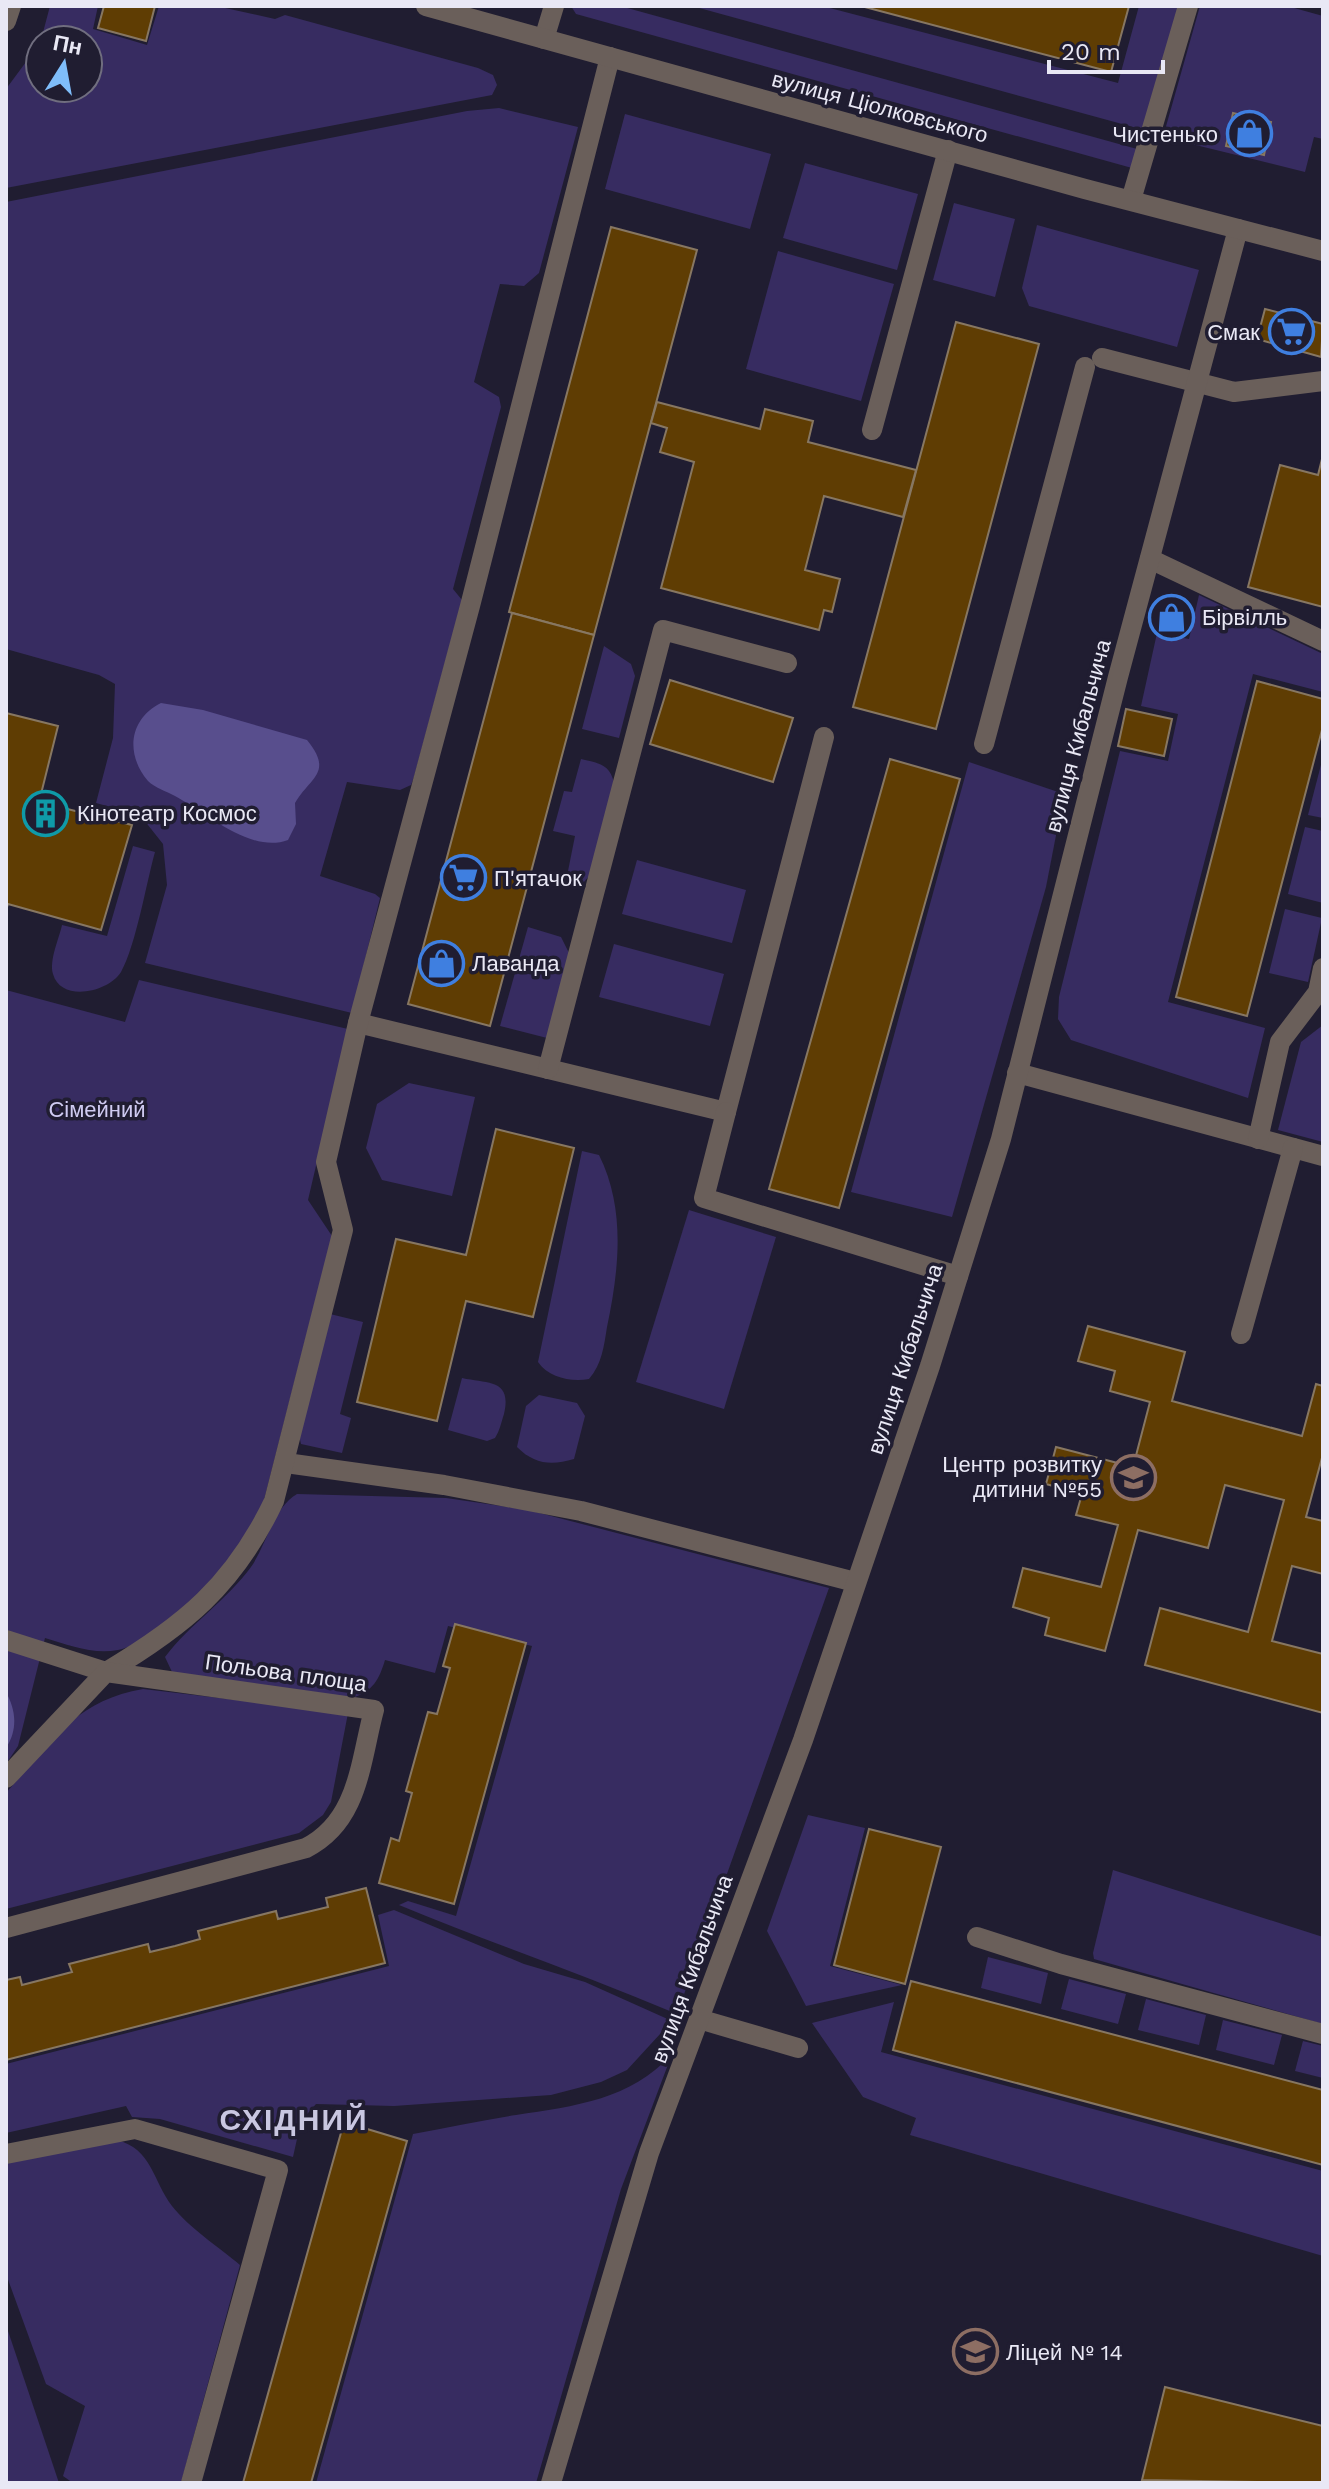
<svg xmlns="http://www.w3.org/2000/svg" width="1329" height="2489" viewBox="0 0 1329 2489" font-family="'Work Sans',sans-serif">
  <style>
    .green { fill: #372c61 }
    .forest { fill: #584e8d }
    .building { fill: #5f3d03; stroke: #877762; stroke-width: 2 }
    .lines { fill: none; stroke-linecap: round; stroke-linejoin: round }
    .service { stroke: #6a5f5a; stroke-width: 20 }
    .minor { stroke: #6a5f5a; stroke-width: 20 }
    .tertiary { stroke: #6a5f5a; stroke-width: 20 }
    .labels { text-anchor: middle; dominant-baseline: central; stroke-width: 7; stroke-linejoin: round; paint-order: stroke }
    .street-label { font-size: 22px; fill: #e9e8f5; stroke: #201d31 }
    .poi-label { font-size: 22px; fill: #e9e8f5; stroke: #201d31; text-anchor: start }
    .park-label { font-size: 22px; fill: #cfcbf1; stroke: #201d31 }
    .district-label { font-size: 30px; font-weight: bold; letter-spacing: 2px; fill: #c9c7e1; stroke: #201d31 }
  </style>
  <rect width="100%" height="100%" fill="#201d31"/>
  <!-- green -->
  <g class="green">
    <polygon points="50,6 98,6 93,29 147,45 159,6 216,6 275,19 285,15 478,68 493,75 497,85 492,95 6,188 6,89 40,43 40,88 88,88 88,40 41,40"/>
    <polygon points="571,6 620,6 1137,149 1132,168 576,14"/>
    <polygon points="692,6 822,6 1118,83 1139,6 1179,6 1144,130"/>
    <polygon points="1200,6 1287,6 1323,16 1323,139 1314,137 1305,172 1163,137"/>
    <polygon points="499,108 578,127 539,273 524,286 500,284 474,382 499,397 501,407 453,589 462,600 414,777 411,785 400,790 347,782 320,876 375,894 380,898 352,1013 145,963 167,885 163,844 140,815 96,803 113,738 115,684 99,675 6,649 6,202 467,111"/>
    <polygon points="625,114 771,154 750,229 605,189"/>
    <polygon points="805,163 918,194 897,270 783,238"/>
    <polygon points="954,203 1015,219 995,297 933,280"/>
    <polygon points="1037,225 1199,270 1177,347 1029,306 1022,288"/>
    <polygon points="778,251 894,284 861,401 746,369"/>
    <polygon points="1199,595 1323,654 1323,692 1253,674 1168,1002 1265,1028 1248,1098 1071,1040 1058,1019 1059,997 1120,751 1168,761 1178,714 1141,706 1157,633 1189,639"/>
    <polygon points="604,646 631,664 635,676 619,738 582,729"/>
    <polygon points="1323,757 1323,818 1308,815"/>
    <path d="M581,759C598,763 610,764 614,783L590,875L583,883L566,881L575,836L553,831L564,791L572,792Z"/>
    <polygon points="969,762 1064,794 1046,887 952,1217 851,1192"/>
    <polygon points="1305,827 1323,831 1323,903 1288,894"/>
    <path d="M133,846L155,852C146,884 136,945 121,972C109,992 61,1003 53,974C49,960 59,939 62,925L107,936Z"/>
    <polygon points="637,860 746,890 732,943 622,914"/>
    <polygon points="1285,909 1322,918 1308,982 1269,973"/>
    <polygon points="528,927 561,937 569,953 547,1038 500,1026"/>
    <polygon points="614,944 724,974 710,1026 599,997"/>
    <path d="M139,980L348,1029L308,1200L332,1236L263,1504C242,1551 170,1639 118,1650C93,1655 69,1645 45,1638L18,1746L6,1764V990L125,1022Z"/>
    <polygon points="1323,1025 1323,1142 1278,1130 1301,1042"/>
    <polygon points="409,1083 475,1097 452,1196 382,1180 366,1148 377,1104"/>
    <path d="M582,1151L599,1155C626,1209 619,1270 607,1327C604,1346 602,1364 589,1379C571,1382 549,1378 538,1362Z"/>
    <polygon points="689,1210 776,1237 724,1409 636,1382"/>
    <polygon points="330,1314 363,1322 340,1414 351,1418 342,1453 301,1444 299,1435"/>
    <path d="M462,1378C489,1384 512,1379 504,1414C501,1423 500,1430 495,1438L487,1441L448,1430Z"/>
    <path d="M539,1395L577,1403L585,1416L574,1459C551,1466 534,1464 517,1447L526,1406Z"/>
    <path d="M297,1494L446,1498L528,1510L829,1588L677,2014C585,1975 491,1943 399,1905L408,1901L456,1916L532,1646L448,1626L435,1673L385,1660C379,1680 373,1691 352,1698L172,1672L165,1657C190,1624 226,1601 251,1567C267,1544 273,1508 297,1494Z"/>
    <path d="M143,1689L348,1713L331,1802L323,1815L299,1833L6,1909V1793C48,1744 76,1700 143,1689Z"/>
    <polygon points="808,1815 865,1828 830,1966 902,1985 806,2006 767,1931"/>
    <polygon points="1113,1870 1323,1937 1323,2024 1094,1959 1093,1953"/>
    <polygon points="394,1910 524,1964 585,1982 672,2021 627,2070 601,2082 551,2095 394,2106 316,2104 301,2121 293,2157 160,2119 132,2117 126,2106 6,2133 6,2064 389,1966 378,1915"/>
    <polygon points="988,1957 1048,1973 1041,2004 981,1988"/>
    <polygon points="1069,1979 1126,1994 1118,2024 1061,2009"/>
    <polygon points="1146,1999 1206,2015 1199,2045 1138,2030"/>
    <polygon points="894,2002 881,2052 1323,2171 1323,2256 910,2135 916,2118 863,2097 812,2023"/>
    <polygon points="1223,2020 1282,2035 1274,2065 1216,2050"/>
    <polygon points="1303,2041 1323,2046 1323,2078 1295,2071"/>
    <path d="M672,2054L621,2189L536,2483H316L413,2134C447,2128 482,2120 516,2115C575,2106 630,2100 672,2054Z"/>
    <path d="M117,2140C152,2149 153,2181 172,2206C189,2228 219,2247 240,2265L181,2483H73L63,2476L85,2406L46,2384L6,2274V2161Z"/>
    <polygon points="6,2325 59,2483 6,2483"/>
  </g>
  <!-- forest -->
  <g class="forest">
    <path d="M161,703L203,710L307,740C334,773 310,777 295,803L296,824L288,840C251,854 207,813 175,796C166,791 155,788 148,781C125,754 129,719 161,703Z"/>
    <path d="M6,1692C16,1711 18,1729 6,1748Z"/>
  </g>
  <!-- building -->
  <g class="building">
    <polygon points="104,6 155,6 146,41 98,28"/>
    <polygon points="861,6 1129,6 1111,72"/>
    <polygon points="1233,113 1271,122 1264,155 1226,146"/>
    <polygon points="611,227 697,250 594,635 509,612"/>
    <polygon points="1265,309 1323,324 1321,357 1257,339"/>
    <polygon points="956,322 1039,344 936,729 853,707"/>
    <polygon points="657,402 760,429 765,409 813,421 808,442 916,470 903,517 824,496 805,570 840,579 832,612 824,610 819,630 661,588 694,462 660,452 667,428 651,423"/>
    <polygon points="1323,455 1323,607 1248,587 1280,465 1318,475"/>
    <polygon points="1157,601 1190,607 1185,633 1152,627"/>
    <polygon points="512,613 594,635 490,1026 408,1004"/>
    <polygon points="670,680 793,718 773,782 650,744"/>
    <polygon points="1257,681 1323,699 1323,726 1247,1016 1176,997"/>
    <polygon points="1126,709 1172,719 1164,756 1118,746"/>
    <polygon points="6,713 58,726 39,802 132,825 101,930 8,904 6,910"/>
    <polygon points="890,759 960,779 839,1208 769,1189"/>
    <polygon points="496,1129 574,1148 533,1317 466,1301 437,1421 357,1402 396,1239 466,1255"/>
    <polygon points="1088,1326 1185,1352 1172,1401 1302,1436 1316,1384 1323,1386 1323,1454 1306,1517 1323,1521 1323,1574 1292,1566 1272,1641 1323,1654 1323,1713 1145,1665 1160,1608 1248,1632 1284,1500 1225,1485 1208,1548 1138,1530 1105,1651 1045,1635 1049,1618 1013,1607 1023,1568 1101,1587 1118,1525 1076,1515 1082,1494 1046,1484 1056,1447 1133,1467 1150,1402 1110,1391 1115,1371 1078,1361"/>
    <polygon points="455,1624 526,1643 454,1904 379,1883 391,1838 399,1841 412,1793 406,1791 428,1712 437,1714 450,1668 443,1666"/>
    <polygon points="869,1829 941,1847 905,1984 834,1965"/>
    <polygon points="366,1888 385,1963 6,2060 6,1980 20,1977 22,1985 72,1972 69,1964 148,1944 150,1952 175,1946 200,1939 198,1931 276,1911 278,1919 328,1907 326,1898"/>
    <polygon points="911,1981 1323,2090 1323,2165 893,2050"/>
    <polygon points="344,2122 407,2141 311,2483 243,2483"/>
    <polygon points="1165,2387 1323,2426 1323,2483 1142,2480"/>
  </g>
  <g class="lines">
    <!-- service -->
    <g class="service">
      <polyline points="544,39 554,6"/>
      <polyline points="1131,200 1188,6"/>
      <polyline points="1102,358 1234,392 1323,381"/>
      <polyline points="872,430 948,150"/>
      <polyline points="1150,559 1323,641"/>
      <polyline points="984,744 1085,367"/>
      <polyline points="358,1023 726,1112 824,737"/>
      <polyline points="548,1069 663,630 787,663"/>
      <polyline points="1017,1073 1323,1156"/>
      <polyline points="726,1112 704,1198 958,1276"/>
      <polyline points="1258,1139 1280,1042 1318,992 1323,968"/>
      <polyline points="1241,1334 1293,1148"/>
      <polyline points="286,1463 444,1485 581,1511 855,1582"/>
      <path d="M6,1640L106,1672C184,1626 234,1585 274,1501L343,1230L326,1162L358,1023L470,606L610,57"/>
      <polyline points="977,1937 1061,1964 1323,2034"/>
      <polyline points="699,2019 798,2048"/>
      <polyline points="6,2154 135,2129 278,2170 191,2483"/>
    </g>
    <!-- minor -->
    <g class="minor">
      <polyline points="6,21 11,6"/>
      <path d="M6,1778L106,1672L374,1710C360,1762 359,1821 306,1848L6,1928"/>
      <polyline points="551,2483 649,2153 803,1740 930,1366 1001,1139 1118,677 1238,229"/>
    </g>
    <!-- tertiary -->
    <polyline class="tertiary" points="426,6 1085,189 1323,251"/>
  </g>
  <!-- icons -->
  <defs>
    <symbol id="shop-ring" viewBox="-11 -11 22 22"><circle r="9.5" fill="#201d31" stroke="#3f7fe0" stroke-width="1.5"/><path d="M-5-2.5h2.3a2.7 3.5 0 0 1 5.4 0H5L5.5 6h-11ZM-1.5-2.5h3a1.5 2.3 0 0 0-3 0Z" fill="#3f7fe0"/></symbol>
    <symbol id="supermarket-ring" viewBox="-11 -11 22 22"><circle r="9.5" fill="#201d31" stroke="#3f7fe0" stroke-width="1.5"/><path d="M-6-5.5h2.5l.6 2H6L4.5 2H-2.5L-4.4-4H-6ZM-1.5 3.2a1.3 1.3 0 1 0 .1 0ZM3 3.2a1.3 1.3 0 1 0 .1 0Z" fill="#3f7fe0"/></symbol>
    <symbol id="building-ring" viewBox="-11 -11 22 22"><circle r="9.5" fill="#201d31" stroke="#0f9aa8" stroke-width="1.5"/><path d="M-4-6H4V6H1V3H-1V6H-4ZM-2.5-4.3h1.7v1.8h-1.7ZM.8-4.3h1.7v1.8H.8ZM-2.5-1h1.7V.8h-1.7ZM.8-1h1.7V.8H.8Z" fill="#0f9aa8"/></symbol>
    <symbol id="school-ring" viewBox="-11 -11 22 22"><circle r="9.5" fill="#201d31" stroke="#8d6e63" stroke-width="1.5"/><path d="M0-5L7-2L0 1L-7-2ZM-4 1L0 2.5L4 1V4Q0 6-4 4Z" fill="#8d6e63"/></symbol>
  </defs>
  <g fill-rule="evenodd">
    <use href="#shop-ring" x="1224" y="108" width="51" height="51"/>
    <use href="#supermarket-ring" x="1266" y="306" width="51" height="51"/>
    <use href="#shop-ring" x="1146" y="592" width="51" height="51"/>
    <use href="#building-ring" x="20" y="788" width="51" height="51"/>
    <use href="#supermarket-ring" x="438" y="852" width="51" height="51"/>
    <use href="#shop-ring" x="416" y="938" width="51" height="51"/>
    <use href="#school-ring" x="1108" y="1452" width="51" height="51"/>
    <use href="#school-ring" x="950" y="2326" width="51" height="51"/>
  </g>
  <g class="labels">
    <!-- street labels -->
    <g class="street-label">
      <text transform="translate(880 107) rotate(15)">вулиця Ціолковського</text>
      <text transform="translate(1078 736) rotate(-75)">вулиця Кибальчича</text>
      <text transform="translate(905 1359) rotate(-72)">вулиця Кибальчича</text>
      <text transform="translate(286 1673) rotate(8)">Польова площа</text>
      <text transform="translate(692 1969) rotate(-70)">вулиця Кибальчича</text>
    </g>
    <!-- poi labels -->
    <g class="poi-label">
      <text x="1218" y="134" text-anchor="end">Чистенько</text>
      <text x="1260" y="332" text-anchor="end">Смак</text>
      <text x="1202" y="617">Бірвілль</text>
      <text x="77" y="813">Кінотеатр Космос</text>
      <text x="494" y="878">П'ятачок</text>
      <text x="472" y="963">Лаванда</text>
      <text x="1102" y="1464" text-anchor="end">Центр розвитку<tspan x="1102" dy="25">дитини №55</tspan></text>
      <text x="1006" y="2352">Ліцей № 14</text>
    </g>
    <!-- park labels -->
    <g class="park-label">
      <text x="97" y="1109">Сімейний</text>
    </g>
    <!-- district labels -->
    <g class="district-label">
      <text x="294" y="2119">СХІДНИЙ</text>
    </g>
  </g>
  <!-- border -->
  <rect width="1329" height="2489" fill="none" stroke="#e9e8f5" stroke-width="16"/>
  <!-- north arrow -->
  <g transform="translate(64 64) rotate(11)"><circle r="38" fill="#201d31" stroke="#706e7f" stroke-width="2"/>
  <path d="M0-6L14 30L0 20L-14 30Z" fill="#7fbdfa"/>
  <text y="-12" font-size="22" font-weight="bold" text-anchor="middle" fill="#e9e8f5">Пн</text>
  </g>
  <!-- scale -->
  <path d="M1049 60v12h114v-12" fill="none" stroke="#e9e8f5" stroke-width="4"/>
  <text x="1061" y="60" font-size="24" fill="#e9e8f5" stroke="#201d31" stroke-width="6" paint-order="stroke">20 m</text>
</svg>
